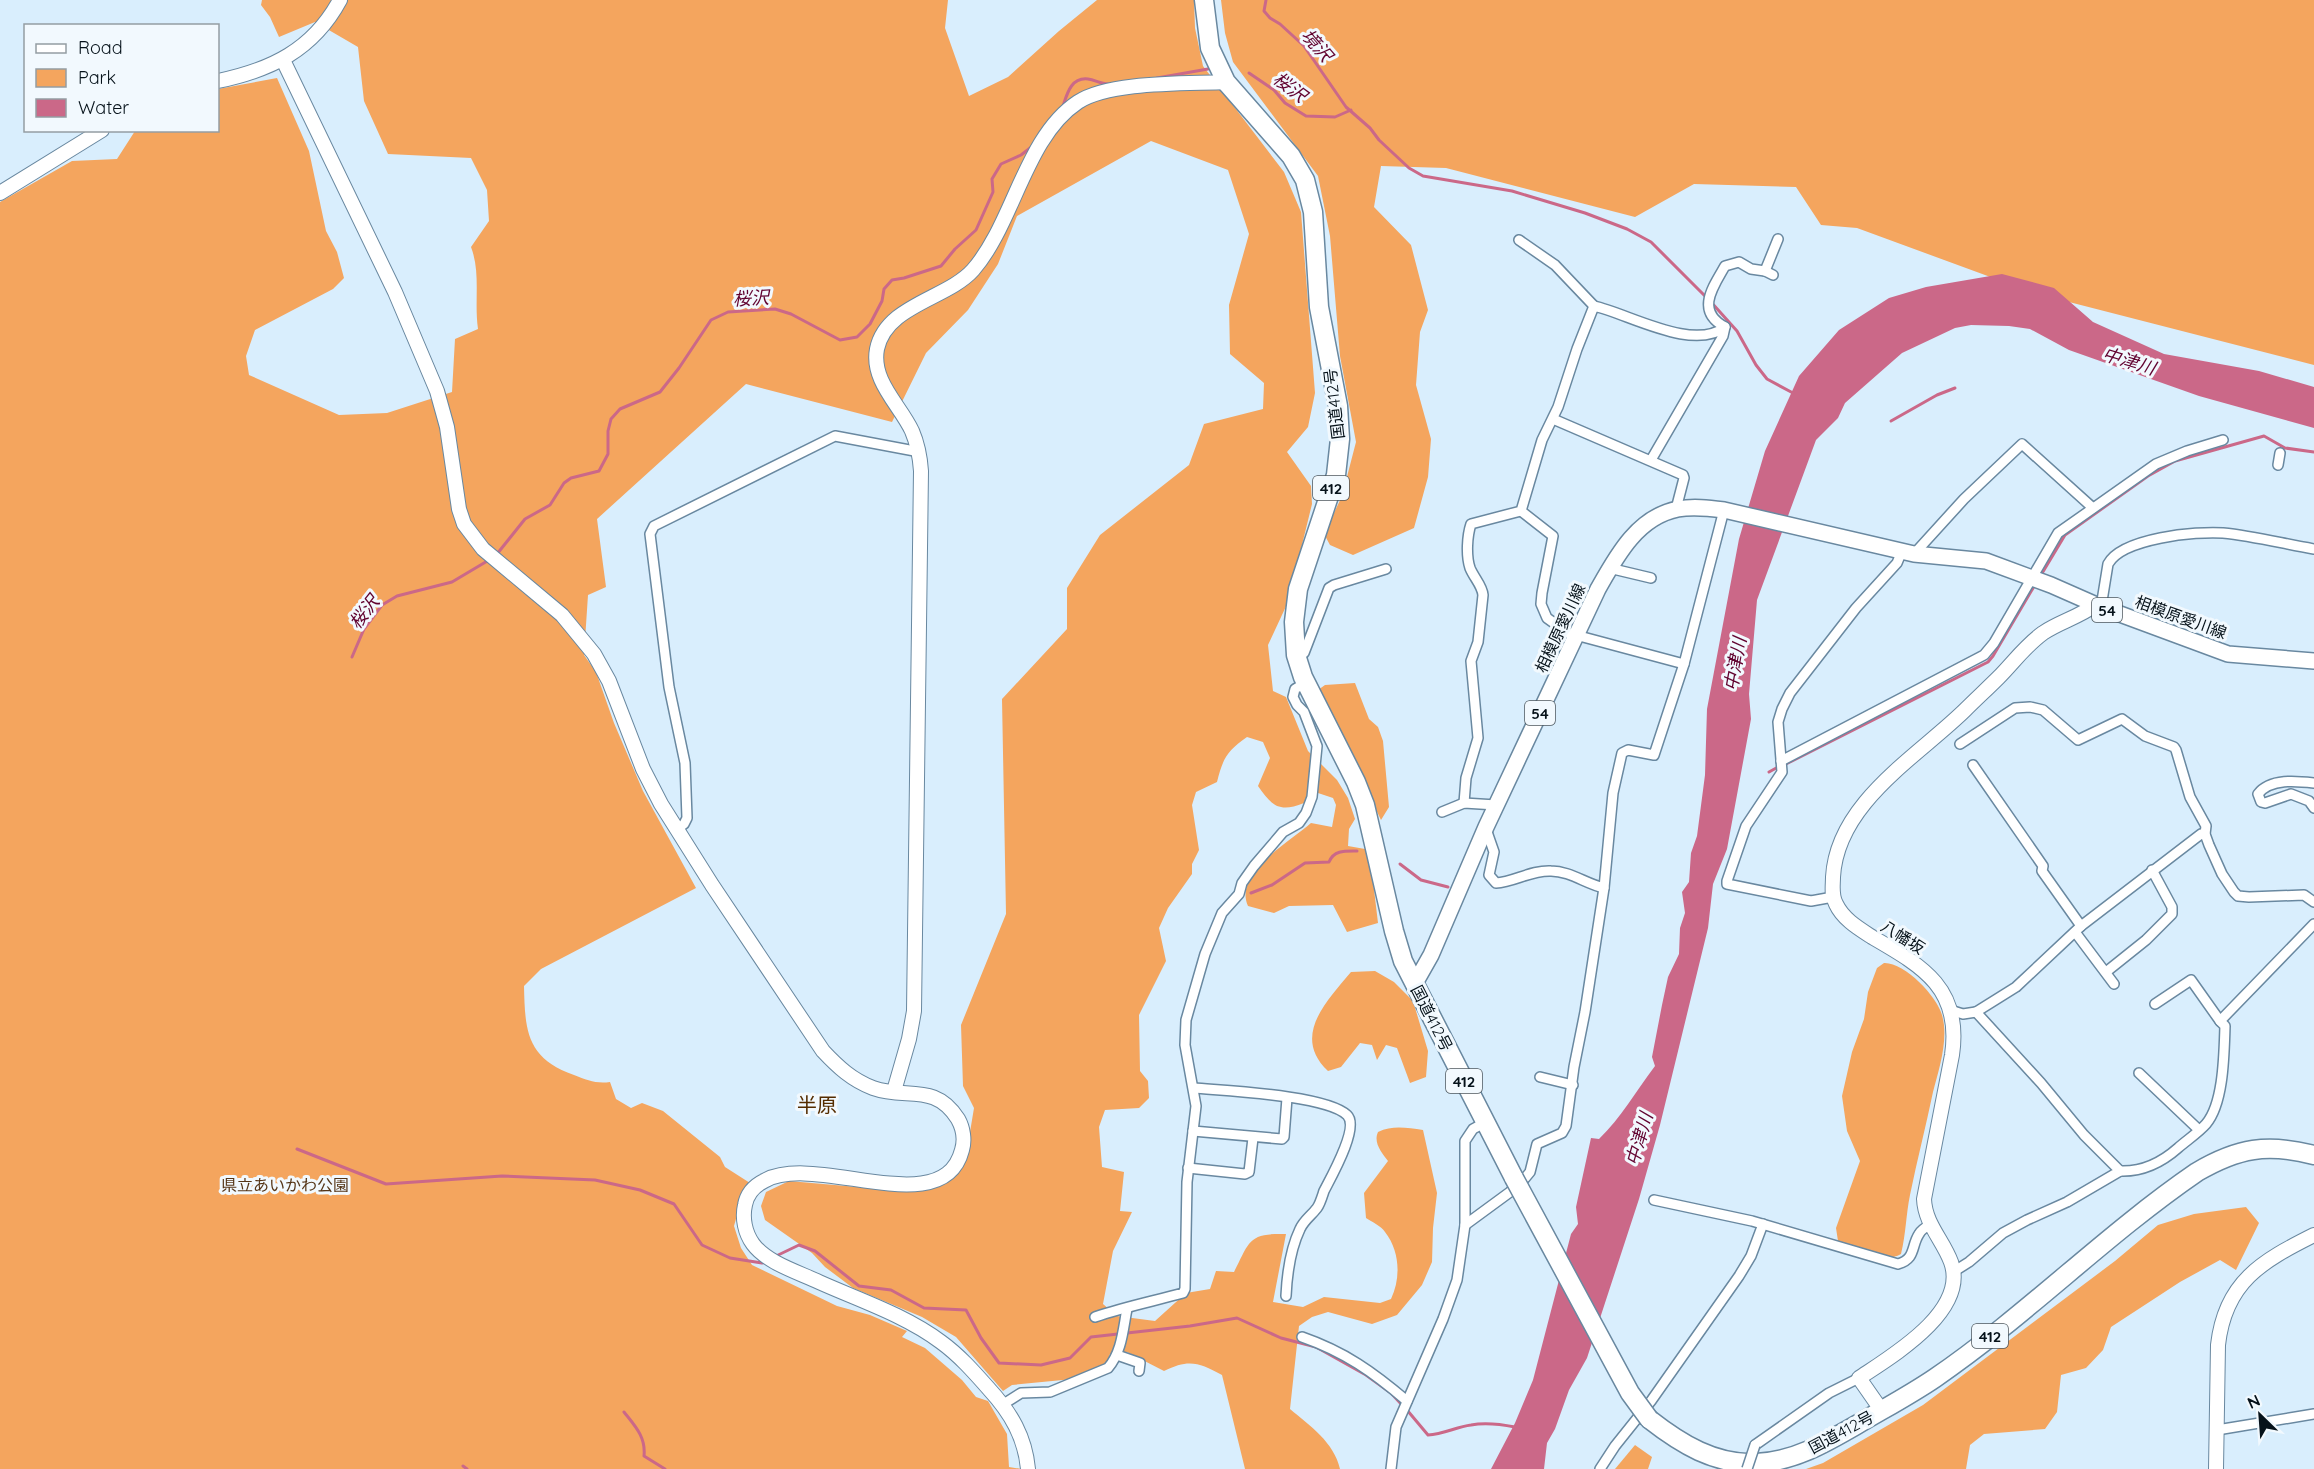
<svg xmlns="http://www.w3.org/2000/svg" width="2314" height="1469" viewBox="0 0 2314 1469" font-family="Quicksand,'Noto Sans JP',sans-serif">
  <style>
    .green { fill: #f4a55e }
    .water { fill: #cb6888 }
    .lines { fill: none; stroke-linecap: round; stroke-linejoin: round }
    .stream { stroke: #cb6888; stroke-width: 3 }
    .street-casing { stroke: #6988a0; stroke-width: 12 }
    .secondary-casing { stroke: #6988a0; stroke-width: 16 }
    .primary-casing { stroke: #6988a0; stroke-width: 18 }
    .highway-casing { stroke: #6988a0; stroke-width: 21 }
    .street { stroke: #fff; stroke-width: 9 }
    .secondary { stroke: #fff; stroke-width: 14 }
    .primary { stroke: #fff; stroke-width: 15 }
    .highway { stroke: #fff; stroke-width: 18 }
    .street-bridge-casing { stroke: #6988a0; stroke-width: 12; stroke-linecap: butt }
    .highway-bridge-casing { stroke: #6988a0; stroke-width: 21; stroke-linecap: butt }
    .street-bridge { stroke: #fff; stroke-width: 9 }
    .highway-bridge { stroke: #fff; stroke-width: 18 }
    .labels { text-anchor: middle; dominant-baseline: central; stroke-width: 6; stroke-linejoin: round; paint-order: stroke }
    .shield { fill: #f2f9fe; stroke: #4d575e; stroke-width: 1.5 }
    .shield-label { font-size: 15px; font-weight: bold; fill: #06121a }
    .street-label { font-size: 16px; fill: #06121a; stroke: #f2f9fe }
    .park-label { font-size: 16px; fill: #553517; stroke: #f2f9fe }
    .water-label { font-size: 18px; font-style: italic; fill: #61022f; stroke: #f2f9fe }
    .quarter-label { font-size: 20px; fill: #542c00; stroke: #f2f9fe }
  </style>
  <rect width="100%" height="100%" fill="#d9eefd"/>
  <!-- green -->
  <g class="green">
    <path d="M262,0H948L945,28L969,96L1008,77L1059,31L1097,0H1194L1195,28L1203,66L1284,172L1301,212L1315,393L1308,427L1287,452L1311,486L1312,504L1288,602L1268,645L1273,691L1286,697L1308,751L1337,780L1348,798L1355,819L1349,829L1348,846L1365,849L1370,856L1378,923L1347,932L1333,905L1289,906L1274,913L1248,906C1233,873 1291,841 1311,823L1332,827L1336,805L1333,798L1309,790L1304,803C1279,813 1272,806 1258,786L1270,758L1263,742L1247,737C1227,751 1223,758 1217,782L1196,792L1192,805L1199,850L1192,864V874L1168,908L1159,928L1166,961L1139,1015L1140,1071L1148,1081L1149,1098L1139,1108L1105,1110L1099,1127L1102,1167L1124,1172L1120,1211L1132,1212L1113,1251L1103,1304L1117,1316L1155,1321L1186,1293L1210,1289L1216,1271L1234,1272C1250,1241 1248,1233 1286,1234L1273,1302L1303,1307L1324,1297L1380,1303L1391,1299C1401,1278 1400,1251 1385,1232C1381,1226 1372,1222 1366,1218L1364,1193L1388,1161C1382,1153 1373,1143 1378,1132C1393,1125 1407,1128 1423,1130L1437,1193L1433,1228L1432,1262L1422,1285L1397,1315L1372,1324L1328,1312L1312,1317L1299,1326L1290,1409C1310,1426 1334,1442 1340,1469H1245L1222,1375C1199,1362 1188,1359 1164,1371L1127,1352L1110,1354L1106,1365L1073,1379L1012,1385L1003,1391L956,1337L922,1317L853,1288L825,1267L812,1253L765,1220L761,1206L766,1192L789,1181L903,1191L928,1189L953,1178L965,1162L974,1108L963,1086L961,1025L1006,914L1002,699L1067,629V588L1100,535L1189,465L1204,424L1263,409L1264,383L1230,354L1229,305L1249,234L1228,170L1151,141L1017,216L998,264L968,310L926,353L892,422L746,384L597,519L606,587L588,595L584,655L596,672L614,723L643,791L696,888L541,969L524,986C525,1030 526,1058 574,1075C587,1080 596,1084 610,1082L616,1099L631,1108L642,1103L663,1111L720,1157L725,1167L750,1183L741,1201L734,1226L741,1248L752,1265L837,1306L870,1315L907,1331L902,1337L925,1348L962,1380L976,1397L988,1401L1007,1434L1009,1467L1022,1469H0V202L72,161L117,159L135,131L218,130V89L277,78L309,151L326,231L337,252L344,278L333,289L255,330L246,356L249,375L339,415L387,413L452,392L455,339L478,329C474,301 481,273 471,247L489,221L487,190L471,158L388,154L364,101L358,47L315,22L279,37L270,17L261,5Z"/>
    <polygon points="1221,0 2314,0 2314,365 2034,293 1857,228 1821,225 1796,187 1694,184 1635,217 1446,168 1381,166 1374,207 1411,245 1428,310 1420,332 1416,385 1431,439 1428,477 1414,528 1353,555 1330,545 1324,534 1342,496 1356,442 1340,356 1330,236 1318,176 1233,62 1225,33"/>
    <polygon points="1355,683 1369,719 1378,727 1383,741 1389,807 1381,820 1318,690 1325,685"/>
    <path d="M1884,963C1904,962 1937,996 1942,1015C1949,1039 1939,1069 1933,1092C1926,1126 1917,1160 1910,1195C1906,1214 1906,1234 1901,1254C1882,1265 1857,1248 1838,1241L1836,1228L1860,1161L1847,1131L1842,1096L1852,1052L1864,1019L1868,992L1877,968Z"/>
    <path d="M1375,971L1394,982L1413,1001L1428,1051L1426,1077L1410,1083L1397,1048L1386,1045L1377,1060L1372,1045L1360,1043L1341,1067L1328,1071C1291,1036 1327,1001 1351,972Z"/>
    <polygon points="2246,1207 2259,1223 2236,1270 2220,1260 2180,1282 2111,1327 2103,1350 2086,1368 2061,1375 2057,1412 2045,1429 1984,1434 1970,1445 1966,1469 1806,1469 1823,1463 1923,1405 2115,1261 2158,1225 2194,1214"/>
    <polygon points="1635,1445 1652,1457 1648,1469 1615,1469"/>
  </g>
  <!-- water -->
  <path class="water" d="M2002,274L2054,288L2093,322L2164,354L2259,371L2314,387V428L2199,396L2069,350L2030,329L2009,326L1971,325L1955,328L1902,353L1845,403L1838,418L1816,440L1757,600L1749,694L1751,719L1727,849L1713,884L1708,928L1660,1125L1639,1199L1587,1358L1569,1390L1555,1429L1547,1443L1544,1469H1491L1515,1423L1533,1380L1571,1234L1578,1224L1576,1207L1591,1138L1599,1139C1621,1118 1636,1091 1655,1066L1652,1057L1662,1005L1668,977L1679,954L1680,928L1685,913L1682,892L1689,882L1691,853L1697,836L1705,775L1707,709L1739,539L1765,451L1799,376L1839,330L1889,298L1926,287Z"/>
  <g class="lines">
    <!-- stream -->
    <g class="stream">
      <polyline points="1266,0 1264,11 1270,18 1280,24 1304,46 1346,107 1370,128 1379,140 1409,168 1423,176 1512,191 1585,213 1627,229 1651,242 1706,297"/>
      <polyline points="1249,73 1274,90 1285,103 1306,116 1335,117 1351,110"/>
      <polyline points="1157,78 1208,69"/>
      <path d="M1063,106C1067,94 1071,77 1088,79C1095,80 1101,84 1108,84"/>
      <polyline points="1711,302 1737,331 1756,365 1767,379 1793,393"/>
      <polyline points="1891,421 1937,395 1955,388"/>
      <polyline points="497,554 525,519 550,505 564,483 571,478 599,471 608,454 608,431 611,419 620,409 660,392 679,368 711,320 728,312 775,309 791,314 840,340 857,337 870,324 882,301 884,289 892,280 904,278 941,266 955,249 976,230 993,192 992,179 1001,164 1021,155 1034,145"/>
      <polyline points="2041,575 2065,535 2148,476 2175,461 2264,436 2285,448 2314,452"/>
      <polyline points="352,657 364,629 382,605 397,596 452,582 489,560"/>
      <polyline points="1784,765 1988,662 1993,656 2036,583"/>
      <polyline points="1769,772 1778,767"/>
      <polyline points="1400,864 1421,880 1448,887"/>
      <path d="M1251,893L1272,885L1305,863L1329,862C1334,850 1345,851 1357,851"/>
      <polyline points="297,1149 386,1184 502,1176 595,1180 640,1190 674,1204 702,1245 730,1258 762,1263 766,1262"/>
      <polyline points="774,1257 799,1245 815,1251 859,1286 891,1290 924,1308 966,1310 981,1338 999,1363 1041,1365 1070,1358 1091,1337 1190,1326 1237,1318 1281,1338 1316,1347 1366,1375 1391,1393 1402,1405"/>
      <path d="M1407,1410L1428,1435C1444,1434 1456,1427 1471,1425C1486,1422 1500,1424 1515,1427"/>
      <path d="M624,1412C635,1426 646,1437 644,1456L665,1469"/>
      <polyline points="463,1466 467,1469"/>
    </g>
    <defs>
      <g id="street">
        <polyline points="1519,240 1555,265 1594,306"/>
        <polyline points="1765,271 1778,239"/>
        <path d="M1725,327C1695,311 1713,287 1725,266L1739,262L1751,269L1765,271L1773,275"/>
        <polyline points="1553,419 1683,475 1684,478 1676,509"/>
        <polyline points="2278,465 2280,453"/>
        <polyline points="1521,511 1553,536 1542,593 1541,604 1547,618 1568,633 1684,664 1724,510"/>
        <polyline points="1914,554 1964,499 2022,444 2093,508"/>
        <polyline points="1609,568 1651,578"/>
        <path d="M2101,607L2108,564C2122,538 2196,531 2223,533C2254,536 2284,544 2314,549"/>
        <polyline points="1296,655 1304,653 1329,588 1334,585 1386,569"/>
        <polyline points="1960,744 2015,708 2030,707 2043,710 2078,740 2122,719 2145,736 2174,747 2176,750 2190,797 2206,826 2205,834 2209,845 2222,874 2234,892 2238,896 2249,897 2304,895 2314,902"/>
        <polyline points="1781,761 1984,655 1994,643 2058,533 2156,464 2187,451 2223,440"/>
        <polyline points="1973,765 2043,866 2042,871 2081,926"/>
        <path d="M2314,783C2297,781 2270,778 2258,794L2261,802L2265,803L2291,794L2309,801L2314,808"/>
        <path d="M1464,803L1466,778L1478,738L1471,661L1478,642L1483,595C1482,585 1474,578 1470,568C1466,556 1467,536 1471,524L1521,511L1542,440L1558,407L1577,349L1594,306C1629,314 1693,352 1725,327L1723,336L1651,460"/>
        <polyline points="1442,812 1464,803 1496,805"/>
        <path d="M1486,829L1494,852L1489,875L1496,883C1514,882 1531,870 1551,871C1570,871 1586,884 1604,888L1613,793L1622,753L1628,750L1654,755L1684,664"/>
        <polyline points="676,830 684,824 687,818 685,763 669,687 650,534 654,526 835,436 920,452"/>
        <polyline points="1833,897 1811,901 1727,884 1727,881 1746,826 1782,772 1778,722 1782,709 1790,693 1856,608 1897,563 1902,551"/>
        <polyline points="2075,932 2114,984"/>
        <polyline points="2106,972 2146,940 2172,914 2172,907 2152,870"/>
        <polyline points="2155,1004 2191,980 2220,1021"/>
        <polyline points="1950,1010 1963,1014 1976,1012"/>
        <polyline points="2139,1073 2199,1130"/>
        <polyline points="1540,1077 1573,1085"/>
        <path d="M1194,1088C1226,1091 1326,1095 1347,1115C1360,1127 1330,1179 1324,1191C1322,1197 1320,1204 1317,1208C1311,1216 1304,1220 1300,1229C1290,1250 1287,1274 1286,1296"/>
        <polyline points="1193,1131 1282,1139 1284,1137 1287,1098"/>
        <polyline points="1188,1168 1245,1174 1249,1172 1253,1138"/>
        <path d="M2120,1171C2143,1172 2161,1163 2178,1148C2187,1140 2198,1133 2206,1124C2224,1103 2224,1053 2225,1026L2220,1021L2314,924"/>
        <path d="M1654,1200L1752,1221L1898,1264C1916,1259 1911,1246 1919,1234C1921,1230 1926,1227 1930,1225"/>
        <polyline points="1465,1225 1510,1192 1525,1178 1530,1172 1537,1144 1562,1133 1566,1126 1574,1067 1585,1012 1604,888"/>
        <polyline points="1953,1272 1969,1262 2003,1233 2027,1220 2067,1202 2120,1171 2084,1135 2041,1083 1976,1012 2016,987 2081,926 2201,834 2205,834"/>
        <path d="M1095,1317C1124,1307 1154,1301 1183,1293L1185,1289L1187,1182L1196,1106L1185,1045L1186,1020L1205,954L1222,913L1239,894L1242,883L1254,866L1283,832L1299,823L1306,813L1312,797L1317,746L1304,712L1297,705L1293,697L1295,689L1305,683"/>
        <path d="M1302,1337C1345,1352 1373,1372 1407,1401"/>
        <polyline points="1117,1355 1140,1363 1139,1371"/>
        <path d="M1002,1405L1021,1393L1050,1392L1108,1368C1122,1352 1123,1329 1127,1309"/>
        <polyline points="2217,1430 2314,1414"/>
        <polyline points="1755,1445 1829,1393 1859,1378"/>
        <polyline points="1391,1469 1396,1427 1443,1319 1457,1280 1465,1225 1465,1141 1473,1129 1486,1122"/>
        <polyline points="1600,1469 1615,1446 1651,1401 1739,1276 1751,1256 1763,1224"/>
      </g>
      <g id="secondary">
        <path d="M283,60L395,292L437,391L447,427L459,509L464,524L483,549L562,615L594,654L609,681L643,769L661,804L712,885L823,1051C838,1067 852,1080 873,1088C906,1100 935,1082 958,1119C963,1128 965,1140 962,1150C943,1224 815,1151 764,1181C754,1186 747,1194 745,1205C742,1218 745,1233 753,1244C767,1263 798,1272 819,1282C859,1300 905,1315 941,1342C959,1355 974,1372 989,1389C1011,1413 1025,1437 1028,1469"/>
        <path d="M218,81C271,70 313,50 340,0"/>
        <polyline points="0,193 102,130"/>
        <path d="M894,1091L909,1039L914,1011L921,471C920,456 918,445 912,431C900,405 871,381 877,349C886,305 947,299 973,270C1014,223 1025,137 1078,102C1110,81 1187,84 1226,82"/>
        <path d="M1882,1411L1859,1378C1892,1356 1969,1311 1951,1262C1943,1240 1925,1224 1924,1199L1952,1055C1962,988 1922,966 1872,937C1858,928 1843,919 1836,904C1831,895 1833,886 1833,877C1837,803 1917,757 1965,710C1976,699 1987,689 1998,678C2013,663 2025,646 2043,633C2059,622 2079,617 2095,605"/>
        <path d="M2216,1469L2218,1345C2225,1282 2262,1261 2314,1235"/>
      </g>
      <path id="primary" d="M1414,985L1431,955L1486,827L1598,589C1616,557 1637,517 1678,509C1693,506 1709,508 1724,510L1914,554L1986,561L2051,585L2101,607L2228,654L2314,661"/>
      <g id="highway">
        <polyline points="1204,0 1210,48 1226,82 1291,156 1305,180 1313,212 1319,307 1338,406 1340,439 1336,475 1298,589 1294,622 1296,655 1303,677 1356,782 1365,805 1394,931 1403,961 1514,1178"/>
        <path d="M1649,1419C1681,1444 1715,1465 1756,1463C1796,1462 1832,1439 1865,1420C1889,1406 1913,1393 1935,1378C2027,1315 2105,1235 2197,1172C2238,1148 2267,1143 2314,1155"/>
      </g>
    </defs>
    <!-- street casing -->
    <use href="#street" class="street-casing"/>
    <!-- secondary casing -->
    <use href="#secondary" class="secondary-casing"/>
    <!-- primary casing -->
    <use href="#primary" class="primary-casing"/>
    <!-- highway casing -->
    <use href="#highway" class="highway-casing"/>
    <!-- street -->
    <use href="#street" class="street"/>
    <!-- secondary -->
    <use href="#secondary" class="secondary"/>
    <!-- primary -->
    <use href="#primary" class="primary"/>
    <!-- highway -->
    <use href="#highway" class="highway"/>
    <defs>
      <polyline id="street-bridge" points="1747,1469 1755,1445"/>
      <polyline id="highway-bridge" points="1514,1178 1630,1393 1649,1419"/>
    </defs>
    <!-- street-bridge casing -->
    <use href="#street-bridge" class="street-bridge-casing"/>
    <!-- highway-bridge casing -->
    <use href="#highway-bridge" class="highway-bridge-casing"/>
    <!-- street-bridge -->
    <use href="#street-bridge" class="street-bridge"/>
    <!-- highway-bridge -->
    <use href="#highway-bridge" class="highway-bridge"/>
  </g>
  <g class="labels">
    <!-- shield labels -->
    <g class="shield">
      <rect x="1313" y="476" width="36" height="24" rx="4.5"/>
      <rect x="2092" y="598" width="30" height="24" rx="4.5"/>
      <rect x="1525" y="701" width="30" height="24" rx="4.5"/>
      <rect x="1446" y="1069" width="36" height="24" rx="4.5"/>
      <rect x="1972" y="1324" width="36" height="24" rx="4.5"/>
    </g>
    <g class="shield-label">
      <text x="1331" y="488">412</text>
      <text x="2107" y="610">54</text>
      <text x="1540" y="713">54</text>
      <text x="1464" y="1081">412</text>
      <text x="1990" y="1336">412</text>
    </g>
    <!-- street labels -->
    <g class="street-label">
      <text transform="translate(1334 404) rotate(-97)">国道412号</text>
      <text transform="translate(2181 617) rotate(20)">相模原愛川線</text>
      <text transform="translate(1560 628) rotate(-65)">相模原愛川線</text>
      <text transform="translate(1903 937) rotate(32)">八幡坂</text>
      <text transform="translate(1432 1018) rotate(63)">国道412号</text>
      <text transform="translate(1841 1432) rotate(-28)">国道412号</text>
    </g>
    <!-- park labels -->
    <g class="park-label">
      <text x="285" y="1185">県立あいかわ公園</text>
    </g>
    <!-- water labels -->
    <g class="water-label">
      <text transform="translate(1317 45) rotate(49)">境沢</text>
      <text transform="translate(1290 87) rotate(37)">桜沢</text>
      <text transform="translate(751 298) rotate(-3)">桜沢</text>
      <text transform="translate(2129 361) rotate(17)">中津川</text>
      <text transform="translate(364 612) rotate(-52)">桜沢</text>
      <text transform="translate(1735 664) rotate(-80)">中津川</text>
      <text transform="translate(1639 1139) rotate(-74)">中津川</text>
    </g>
    <!-- quarter labels -->
    <g class="quarter-label">
      <text x="817" y="1104">半原</text>
    </g>
  </g>
  <!-- legend -->
  <rect x="24" y="24" width="195" height="108" fill="#f2f9fe" stroke="#949da3" stroke-width="1.5"/>
  <rect x="36" y="44" width="30" height="9" fill="#ffffff" stroke="#949da3" stroke-width="1.5"/>
  <text x="78" y="54" font-size="18" fill="#06121a">Road</text>
  <rect x="36" y="69" width="30" height="18" fill="#f4a55e" stroke="#949da3" stroke-width="1.5"/>
  <text x="78" y="84" font-size="18" fill="#06121a">Park</text>
  <rect x="36" y="99" width="30" height="18" fill="#cb6888" stroke="#949da3" stroke-width="1.5"/>
  <text x="78" y="114" font-size="18" fill="#06121a">Water</text>
  <!-- north arrow -->
  <g transform="translate(2260 1415) rotate(335)" stroke="#f2f9fe" stroke-width="4.5" paint-order="stroke">
  <path d="M0-4.5L10 22L0 15L-10 22Z" fill="#06121a"/>
  <text y="-9" font-size="16" font-weight="bold" text-anchor="middle" fill="#06121a">N</text>
  </g>
</svg>
